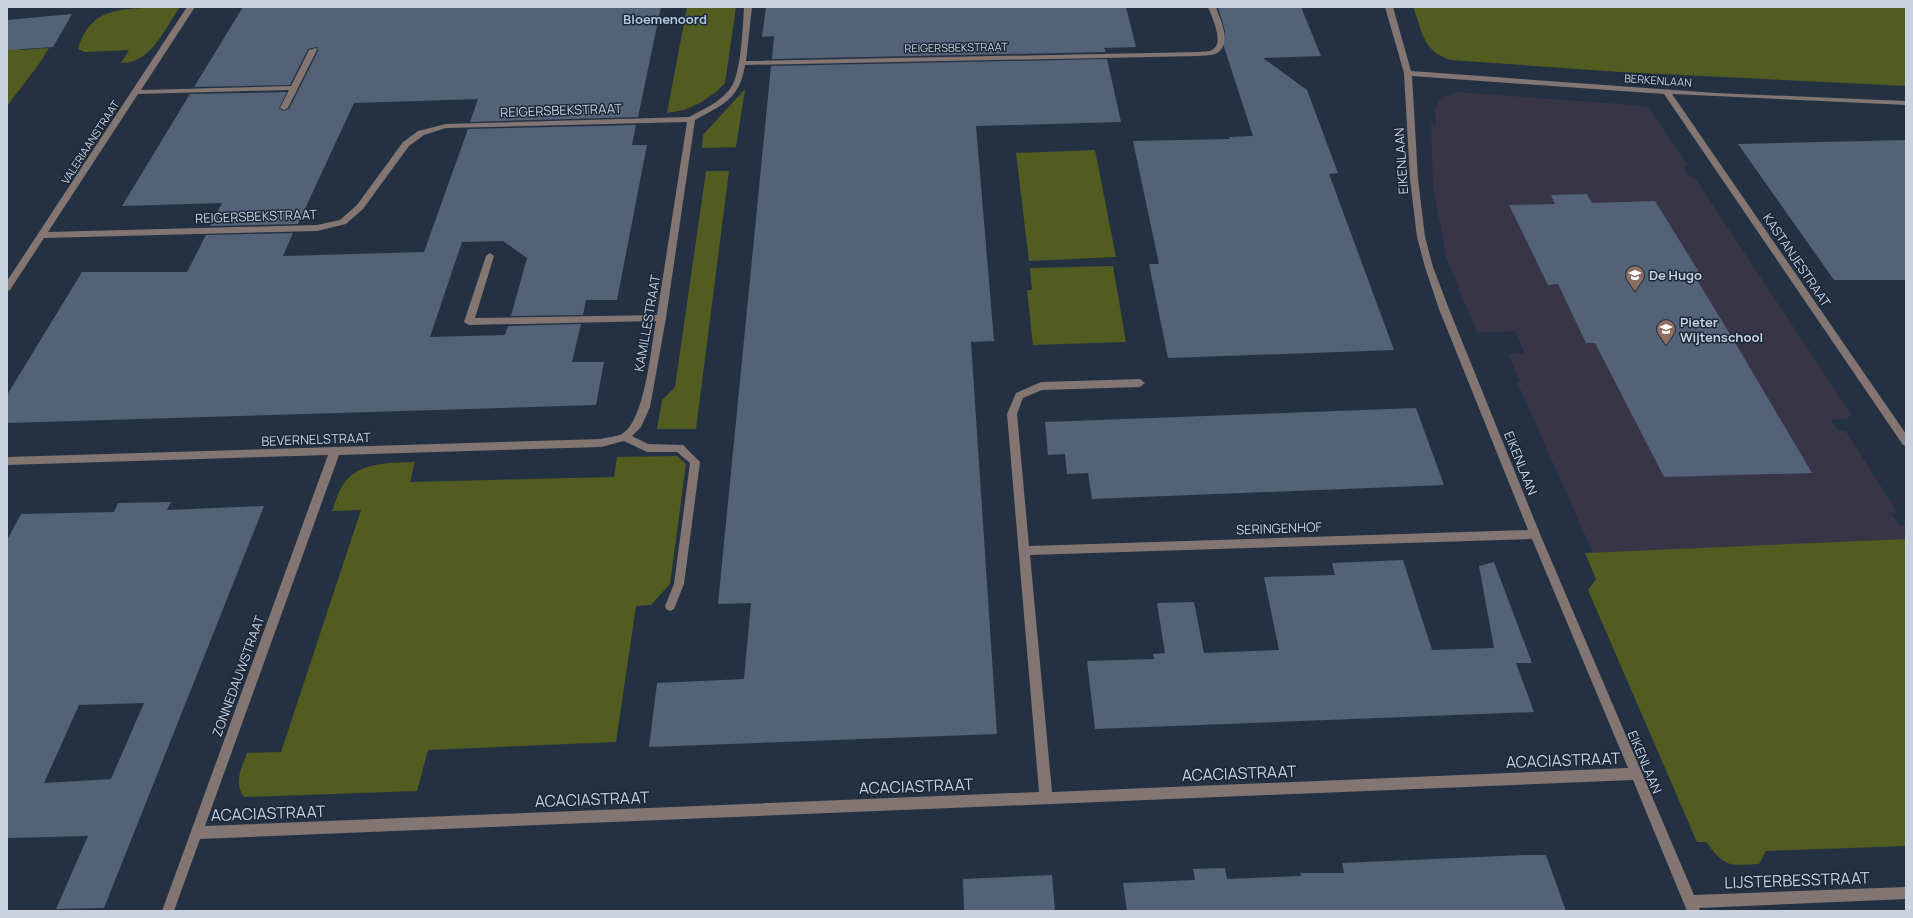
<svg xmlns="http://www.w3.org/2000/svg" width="1913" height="918" viewBox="0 0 1913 918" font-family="Manrope,sans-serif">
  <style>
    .commercial { fill: #373546 }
    .green { fill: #525c20 }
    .building { fill: #536277; fill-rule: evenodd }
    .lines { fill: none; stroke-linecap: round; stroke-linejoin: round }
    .minor { fill: #837672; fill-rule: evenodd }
    .labels { text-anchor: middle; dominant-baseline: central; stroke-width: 3; stroke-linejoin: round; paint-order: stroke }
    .far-street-label { font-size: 11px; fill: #c9d2de; stroke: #192739 }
    .far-quarter-label { font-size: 13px; font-weight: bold; fill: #b5c6de; stroke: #192739 }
    .street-label { font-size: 13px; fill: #c9d2de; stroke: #192739 }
    .poi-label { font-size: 13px; font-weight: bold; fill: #c9d2de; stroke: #192739; text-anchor: start }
    .near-street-label { font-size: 16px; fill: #c9d2de; stroke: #192739 }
  </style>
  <rect width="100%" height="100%" fill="#233143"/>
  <!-- commercial -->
  <polygon class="commercial" points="1457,92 1635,105 1649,108 1688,166 1683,167 1691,178 1695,178 1851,414 1847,419 1831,420 1839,431 1845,430 1898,513 1891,513 1899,525 1906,526 1906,539 1593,553 1517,382 1520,381 1508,354 1525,354 1515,331 1477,333 1446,257 1433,186 1431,124 1436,125 1435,109 1439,101 1445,96"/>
  <!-- green -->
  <g class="green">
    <path d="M169,7H180C165,28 151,64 121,63L129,50L85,52L78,49C92,2 129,10 169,7Z"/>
    <polygon points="687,7 736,7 725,83 716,92 700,103 684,110 667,113"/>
    <path d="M1413,7H1906V86L1620,72L1451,60C1422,51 1423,32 1413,7Z"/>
    <polygon points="23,44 20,50 49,48 39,64 7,106 7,45"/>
    <polygon points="745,89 736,147 702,148 703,135"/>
    <polygon points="1095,150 1116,257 1029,261 1016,153"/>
    <polygon points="706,171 729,171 696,429 657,429 662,400 675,387"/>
    <polygon points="1113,266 1126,342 1033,345 1027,290 1032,290 1030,268"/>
    <path d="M677,456L686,464L670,584L651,605L636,606L616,742L428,750L417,791L244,797C233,783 242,767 247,753L281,752L361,510L332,511C335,504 337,496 340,490C354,461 388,463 415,462L410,482L614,477L617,457Z"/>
    <path d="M1906,539V846L1766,851L1759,864C1728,866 1725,867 1706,842H1697L1588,590L1596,579L1585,553Z"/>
  </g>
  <!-- building -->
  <g class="building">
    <polygon points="243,7 661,7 638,117 470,122 478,99 354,103 298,224 210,226 222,203 122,206 190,94 287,92 279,108 283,111 289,109 318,51 317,47 308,49 290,85 194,87"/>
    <polygon points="766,7 1126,7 1136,47 1104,48 1106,52 772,59 774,36 762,37"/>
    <polygon points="1218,7 1301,7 1321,56 1263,58 1307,90 1338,173 1329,174 1394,350 1168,358 1149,264 1159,264 1133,141 1230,139 1229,137 1253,136 1224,47 1225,31"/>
    <polygon points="72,14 53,47 7,50 7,20"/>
    <polygon points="1107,59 1121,122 976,126 994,341 971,342 997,734 649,747 657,683 744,679 751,603 718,604 771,66"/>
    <polygon points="636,125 632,145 647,145 617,300 586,300 583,315 511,316 527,258 503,241 462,242 430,337 505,335 508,326 581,324 572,362 604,362 596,405 7,423 7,395 82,272 187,272 206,235 293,233 283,256 424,252 468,129"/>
    <polygon points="1906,140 1906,280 1834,280 1738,144"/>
    <polygon points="1587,194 1592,203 1655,201 1704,280 1697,280 1733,339 1812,473 1664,477 1595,343 1586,343 1558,284 1548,285 1509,205 1555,204 1551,195"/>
    <polygon points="1416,408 1444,485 1092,499 1088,473 1067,474 1065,454 1048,455 1045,422"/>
    <path d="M171,502L167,510L264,506L104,908L56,909L88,836L7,838V540L21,514L114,512L118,503ZM144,703L111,779L44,783L79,705Z"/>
    <polygon points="1403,560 1432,650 1494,648 1479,566 1494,562 1532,663 1516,663 1534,712 1095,729 1087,661 1154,659 1153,654 1165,653 1157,603 1194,602 1204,653 1279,650 1264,577 1335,575 1332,563"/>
    <polygon points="1524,855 1546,855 1566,911 1127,911 1123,883 1195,880 1193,869 1225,868 1227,879 1301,876 1300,873 1344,873 1342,863"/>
    <polygon points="1052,875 1055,911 964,911 963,879"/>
  </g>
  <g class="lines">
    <!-- minor -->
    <path class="minor" d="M187,7H195L141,90L291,86L309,50L316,48L317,50L288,108L284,110L280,108L289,90L138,94L48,232L317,225L340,220L357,205L403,142L418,131L446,124L689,117C704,109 720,102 730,89C741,76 743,26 744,7H752L746,61L1199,52C1203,51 1209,52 1212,50C1225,44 1212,17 1208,7H1216C1220,20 1233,43 1217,53C1213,56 1205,55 1199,56L745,65C740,99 722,105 695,120L666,318L650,407L641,427L632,436L648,444L683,445L700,462L684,584L674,609L670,611L666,609L665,606L674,584L690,463L677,452H647L624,441L601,447L339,455L205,826L1039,792L1007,414L1016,393L1041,382L1140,379L1145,383L1140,387L1042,390L1023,398L1017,414L1029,546L1528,530L1439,309L1425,267L1417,237L1410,179L1404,73L1385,7H1393L1411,71L1716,93L1906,101V105L1672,94L1906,434V446L1903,445L1664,94L1412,76L1418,179L1425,237L1433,267L1449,309L1540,534L1694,895L1906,887V899L1699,908L1700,911H1687L1633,780L200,839L174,911H162L328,455L7,465V457L601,439C607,437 616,437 622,434C645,421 651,347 656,321L469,325L464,322L486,256L490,253L494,256L475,318L657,315L687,122L446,128L424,135L409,146L363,209L346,224L317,231L44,238L10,290L7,291V281ZM1532,539L1628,768L1052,792L1030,555Z"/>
  </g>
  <!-- icons -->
  <defs>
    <symbol id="school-pin" viewBox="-11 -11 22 30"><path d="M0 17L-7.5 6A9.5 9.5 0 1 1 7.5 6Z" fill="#8d6e63" stroke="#192739"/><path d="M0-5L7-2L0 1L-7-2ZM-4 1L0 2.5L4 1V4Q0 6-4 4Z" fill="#fff"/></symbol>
  </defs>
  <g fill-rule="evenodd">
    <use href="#school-pin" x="1624" y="264" width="22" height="30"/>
    <use href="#school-pin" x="1655" y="318" width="22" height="30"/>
  </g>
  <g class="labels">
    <!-- far-street labels -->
    <g class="far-street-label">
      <text transform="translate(956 47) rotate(-1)">REIGERSBEKSTRAAT</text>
      <text transform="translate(1658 80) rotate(4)">BERKENLAAN</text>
      <text transform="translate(90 142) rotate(-57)">VALERIAANSTRAAT</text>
    </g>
    <!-- far-quarter labels -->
    <g class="far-quarter-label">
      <text x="665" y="19">Bloemenoord</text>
    </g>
    <!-- street labels -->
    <g class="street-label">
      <text transform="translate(561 110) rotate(-2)">REIGERSBEKSTRAAT</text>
      <text transform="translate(1401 161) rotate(-94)">EIKENLAAN</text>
      <text transform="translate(256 216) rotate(-2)">REIGERSBEKSTRAAT</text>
      <text transform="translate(1797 260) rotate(56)">KASTANJESTRAAT</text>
      <text transform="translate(647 323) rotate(-80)">KAMILLESTRAAT</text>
      <text transform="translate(316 439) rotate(-2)">BEVERNELSTRAAT</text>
      <text transform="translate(1521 463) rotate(68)">EIKENLAAN</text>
      <text transform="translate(1279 528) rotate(-2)">SERINGENHOF</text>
      <text transform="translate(238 676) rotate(-70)">ZONNEDAUWSTRAAT</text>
      <text transform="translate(1645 762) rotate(67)">EIKENLAAN</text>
    </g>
    <!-- poi labels -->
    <g class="poi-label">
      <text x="1649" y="275">De Hugo</text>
      <text x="1680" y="322">Pieter<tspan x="1680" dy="15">Wijtenschool</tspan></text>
    </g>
    <!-- near-street labels -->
    <g class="near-street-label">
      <text transform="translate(1563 760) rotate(-2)">ACACIASTRAAT</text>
      <text transform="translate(1239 773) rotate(-2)">ACACIASTRAAT</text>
      <text transform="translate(916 786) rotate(-2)">ACACIASTRAAT</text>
      <text transform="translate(592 799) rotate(-2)">ACACIASTRAAT</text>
      <text transform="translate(268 813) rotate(-2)">ACACIASTRAAT</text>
      <text transform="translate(1797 880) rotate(-2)">LIJSTERBESSTRAAT</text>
    </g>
  </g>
  <!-- border -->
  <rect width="1913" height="918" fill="none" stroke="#c9d2de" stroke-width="16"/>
</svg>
